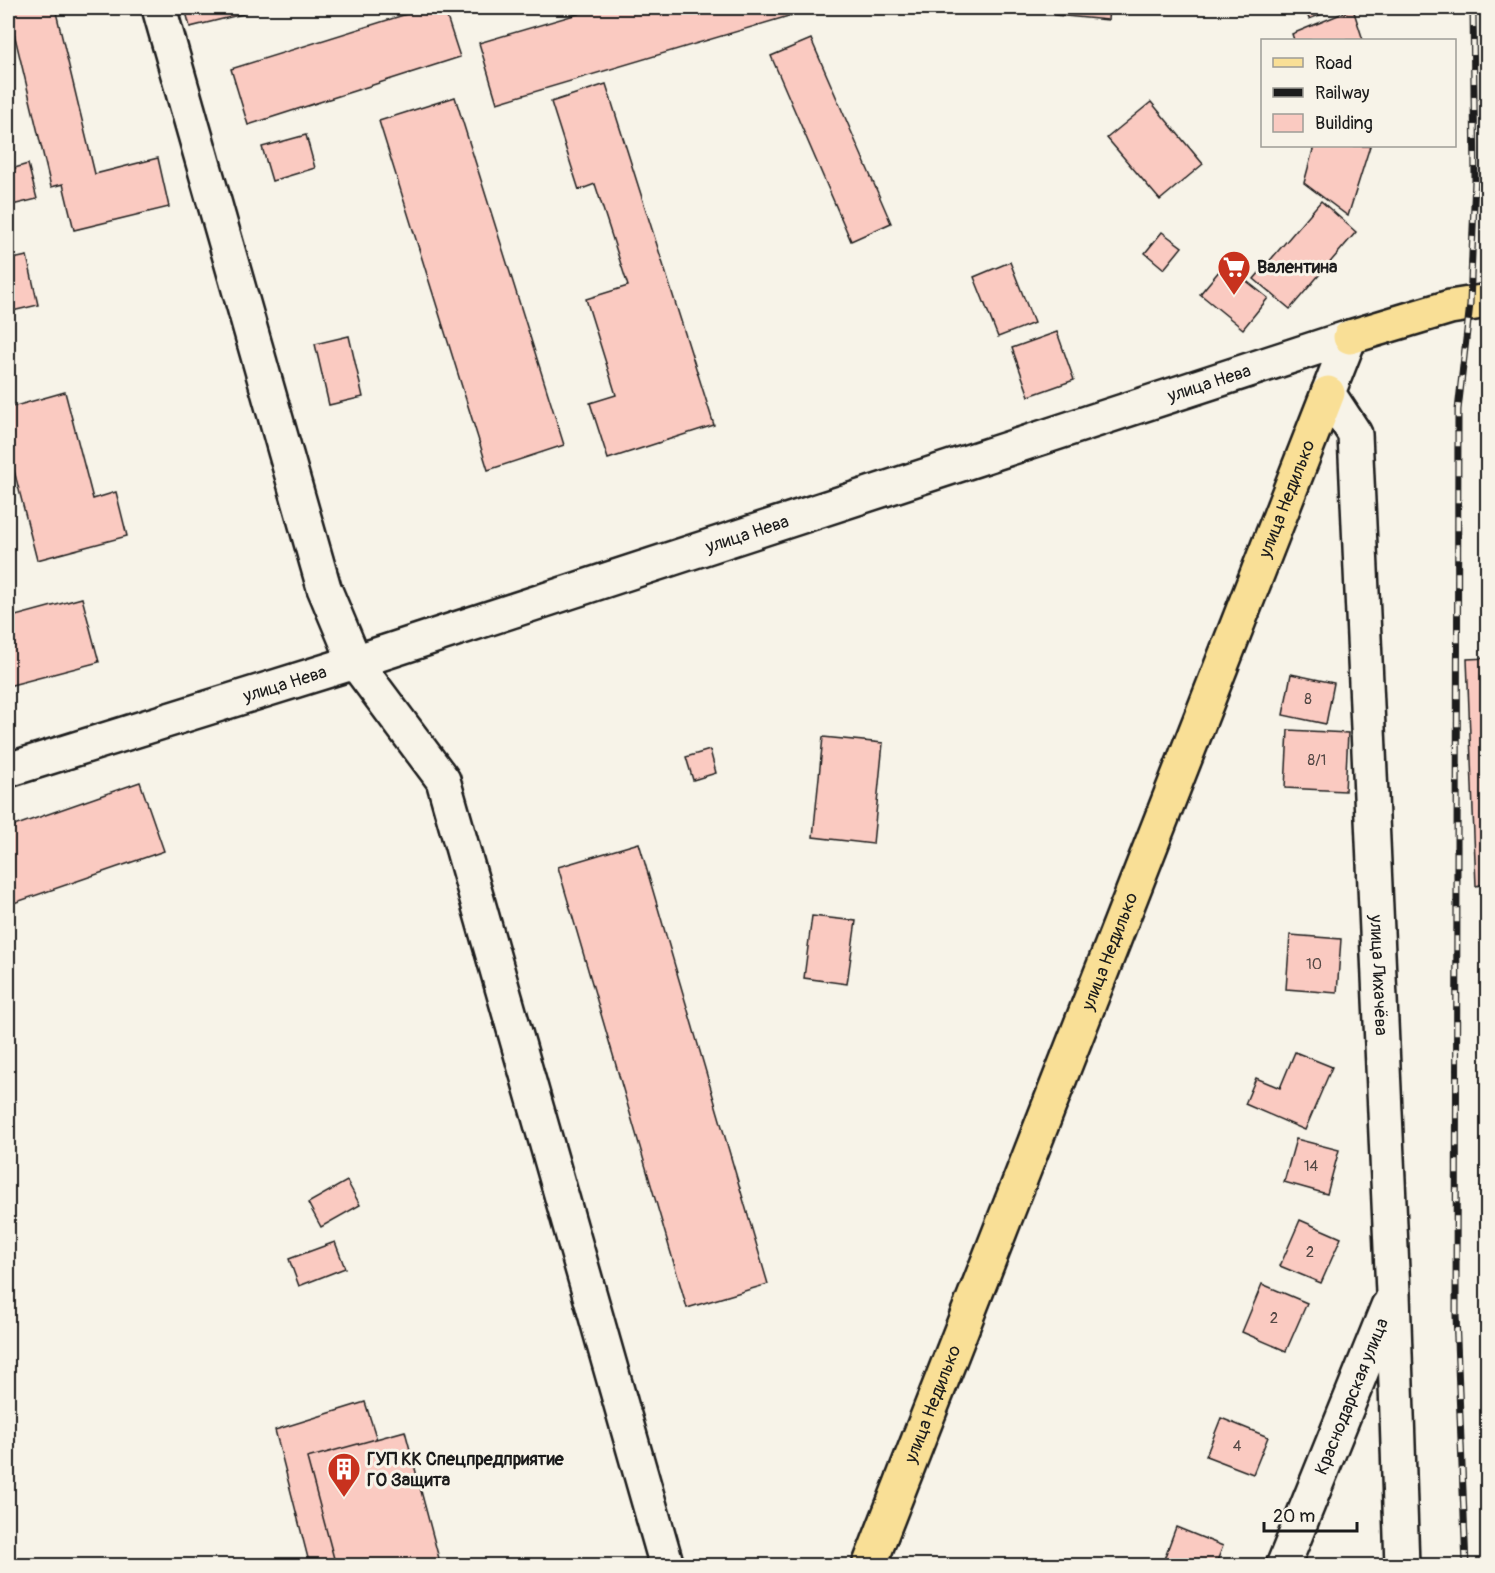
<svg xmlns="http://www.w3.org/2000/svg" width="1495" height="1573" viewBox="0 0 1495 1573" font-family="Pangolin,sans-serif">
  <style>
    .building { fill: #facac1; stroke: #1c1c1c; stroke-width: 1.5 }
    .lines { fill: none; stroke-linecap: round; stroke-linejoin: round }
    .minor-casing { stroke: #1c1c1c; stroke-width: 38 }
    .major-casing { stroke: #1c1c1c; stroke-width: 38 }
    .minor { stroke: #f7f3e8; stroke-width: 33 }
    .major { stroke: #f9df96; stroke-width: 33 }
    .rail-casing { stroke: #1c1c1c; stroke-width: 7 }
    .rail { stroke: #f7f3e8; stroke-width: 4.5; stroke-dasharray: 14; stroke-linecap: butt }
    .labels { text-anchor: middle; dominant-baseline: central; stroke-width: 6; stroke-linejoin: round; paint-order: stroke }
    .number-label { font-size: 15px; fill: #544845 }
    .poi-label { font-size: 18px; font-weight: bold; fill: #1c1c1c; stroke: #f7f3e8; text-anchor: start }
    .street-label { font-size: 18px; fill: #1c1c1c; stroke: #f7f3e8 }
  </style>
  <rect width="100%" height="100%" fill="#f7f3e8"/>
  <filter id="ink" filterUnits="userSpaceOnUse"><feTurbulence type="fractalNoise" baseFrequency=".0167" numOctaves="2"/><feDisplacementMap in="SourceGraphic" scale="12" xChannelSelector="R" yChannelSelector="G"/><feConvolveMatrix kernelMatrix="1 2 1 2 8 2 1 2 1" color-interpolation-filters="sRGB"/></filter>
  <g filter="url(#ink)">
    <!-- building -->
    <g class="building">
      <polygon points="8,8 55,8 95,174 158,158 169,207 74,230 63,184 51,187"/>
      <polygon points="185,8 241,8 243,14 190,27"/>
      <polygon points="426,8 444,8 460,57 248,125 231,69"/>
      <polygon points="598,8 789,8 792,15 497,103 479,43"/>
      <polygon points="1056,8 1109,8 1108,20 1055,15"/>
      <polygon points="1305,8 1338,8 1309,19"/>
      <polygon points="1353,9 1363,40 1294,40 1292,34"/>
      <polygon points="811,39 891,223 851,241 771,56"/>
      <polygon points="606,84 714,425 608,459 590,403 616,395 586,299 628,286 595,184 579,190 551,102"/>
      <polygon points="455,97 564,445 488,470 379,121"/>
      <polygon points="1151,102 1203,164 1160,200 1107,138"/>
      <polygon points="306,135 315,168 272,181 262,147"/>
      <polygon points="1314,146 1370,146 1348,216 1304,183"/>
      <polygon points="28,164 37,199 8,206 8,170"/>
      <polygon points="1321,201 1356,232 1290,309 1254,279"/>
      <polygon points="1162,232 1182,247 1164,269 1145,253"/>
      <polygon points="27,256 38,305 8,312 8,260"/>
      <polygon points="1010,262 1034,323 998,337 974,277"/>
      <polygon points="1225,264 1268,298 1243,329 1200,294"/>
      <polygon points="1057,332 1074,380 1029,396 1012,348"/>
      <polygon points="349,336 363,397 329,405 315,344"/>
      <polygon points="65,392 93,499 116,492 127,536 37,560 8,447 8,408"/>
      <polygon points="82,598 99,662 8,686 8,618"/>
      <polygon points="1488,658 1488,883 1476,886 1467,659"/>
      <polygon points="1291,674 1334,683 1326,724 1283,715"/>
      <polygon points="1288,730 1348,733 1345,791 1285,788"/>
      <polygon points="823,737 883,743 873,844 813,837"/>
      <polygon points="710,750 716,773 693,780 686,757"/>
      <polygon points="140,782 164,851 8,905 8,828"/>
      <polygon points="639,843 768,1284 687,1308 558,867"/>
      <polygon points="812,916 856,921 847,984 804,978"/>
      <polygon points="1290,935 1341,939 1337,993 1286,989"/>
      <polygon points="1295,1052 1332,1067 1305,1130 1245,1104 1256,1078 1280,1088"/>
      <polygon points="1296,1139 1339,1150 1327,1194 1284,1182"/>
      <polygon points="347,1181 360,1205 321,1227 308,1203"/>
      <polygon points="1300,1220 1341,1238 1321,1283 1280,1266"/>
      <polygon points="335,1242 345,1268 299,1286 289,1259"/>
      <polygon points="1262,1284 1307,1303 1286,1351 1242,1332"/>
      <polygon points="365,1402 417,1566 310,1566 275,1430"/>
      <polygon points="1221,1418 1268,1437 1253,1474 1206,1456"/>
      <polygon points="405,1431 441,1566 336,1566 307,1458"/>
      <polygon points="1176,1527 1223,1546 1215,1566 1171,1566 1163,1562"/>
    </g>
    <g class="lines">
      <defs>
        <g id="minor">
          <polyline points="159,8 324,588 355,662 443,780 667,1566"/>
          <path id="s1" d="M1350,337L1328,393L1355,434L1393,1293L1402,1566"/>
          <path id="s2" d="M8,770L355,662L1350,337"/>
          <path id="s3" d="M1283,1566L1388,1306"/>
        </g>
        <g id="major">
          <polyline points="1350,337 1450,307 1488,301"/>
          <path id="s4" d="M869,1566L1328,393"/>
        </g>
      </defs>
      <!-- minor casing -->
      <use href="#minor" class="minor-casing"/>
      <!-- major casing -->
      <use href="#major" class="major-casing"/>
      <!-- minor -->
      <use href="#minor" class="minor"/>
      <!-- major -->
      <use href="#major" class="major"/>
      <defs>
        <polyline id="rail" points="1466,1566 1456,1315 1458,410 1470,304 1475,179 1473,8"/>
      </defs>
      <!-- rail casing -->
      <use href="#rail" class="rail-casing"/>
      <!-- rail -->
      <use href="#rail" class="rail"/>
    </g>
  </g>
  <!-- icons -->
  <defs>
    <symbol id="supermarket-pin" viewBox="-11 -11 22 30"><path d="M0 17L-7.5 6A9.5 9.5 0 1 1 7.5 6Z" fill="#c8321e" stroke="#f7f3e8"/><path d="M-6-5.5h2.5l.6 2H6L4.5 2H-2.5L-4.4-4H-6ZM-1.5 3.2a1.3 1.3 0 1 0 .1 0ZM3 3.2a1.3 1.3 0 1 0 .1 0Z" fill="#fff"/></symbol>
    <symbol id="building-pin" viewBox="-11 -11 22 30"><path d="M0 17L-7.5 6A9.5 9.5 0 1 1 7.5 6Z" fill="#c8321e" stroke="#f7f3e8"/><path d="M-4-6H4V6H1V3H-1V6H-4ZM-2.5-4.3h1.7v1.8h-1.7ZM.8-4.3h1.7v1.8H.8ZM-2.5-1h1.7V.8h-1.7ZM.8-1h1.7V.8H.8Z" fill="#fff"/></symbol>
  </defs>
  <g fill-rule="evenodd">
    <use href="#supermarket-pin" x="1215" y="248" width="38" height="52"/>
    <use href="#building-pin" x="325" y="1450" width="38" height="52"/>
  </g>
  <g class="labels">
    <!-- number labels -->
    <g class="number-label">
      <text x="1308" y="699">8</text>
      <text x="1317" y="760">8/1</text>
      <text x="1314" y="964">10</text>
      <text x="1311" y="1166">14</text>
      <text x="1310" y="1252">2</text>
      <text x="1274" y="1318">2</text>
      <text x="1237" y="1446">4</text>
    </g>
    <!-- poi labels -->
    <g class="poi-label">
      <text x="1257" y="267">Валентина</text>
      <text x="367" y="1459">ГУП КК Спецпредприятие<tspan x="367" dy="21">ГО Защита</tspan></text>
    </g>
    <!-- street labels -->
    <g class="street-label">
      <text stroke="none"><textPath href="#s2" startOffset="1262">улица Нева</textPath></text>
      <text stroke="none"><textPath href="#s4" startOffset="1146">улица Недилько</textPath></text>
      <text stroke="none"><textPath href="#s2" startOffset="776">улица Нева</textPath></text>
      <text stroke="none"><textPath href="#s2" startOffset="290">улица Нева</textPath></text>
      <text stroke="none"><textPath href="#s4" startOffset="660">улица Недилько</textPath></text>
      <text stroke="none"><textPath href="#s1" startOffset="651">улица Лихачёва</textPath></text>
      <text stroke="none"><textPath href="#s3" startOffset="183">Краснодарская улица</textPath></text>
      <text stroke="none"><textPath href="#s4" startOffset="174">улица Недилько</textPath></text>
    </g>
  </g>
  <!-- margin -->
  <rect width="1495" height="1573" fill="none" stroke="#f7f3e8" stroke-width="30"/>
  <rect x="15" y="15" width="1465" height="1543" fill="none" stroke="#1c1c1c" stroke-width="2" filter="url(#ink)"/>
  <!-- legend -->
  <rect x="1261" y="39" width="195" height="108" fill="#f7f3e8" stroke="#9f9d96" stroke-width="1.5"/>
  <rect x="1273" y="58" width="30" height="9" fill="#f9df96" stroke="#9f9d96" stroke-width="1.5"/>
  <text x="1315" y="69" font-size="18" fill="#1c1c1c">Road</text>
  <rect x="1273" y="88" width="30" height="9" fill="#1c1c1c" stroke="#9f9d96" stroke-width="1.5"/>
  <text x="1315" y="99" font-size="18" fill="#1c1c1c">Railway</text>
  <rect x="1273" y="114" width="30" height="18" fill="#facac1" stroke="#9f9d96" stroke-width="1.5"/>
  <text x="1315" y="129" font-size="18" fill="#1c1c1c">Building</text>
  <!-- scale -->
  <path d="M1264 1522v9h93v-9" fill="none" stroke="#1c1c1c" stroke-width="3"/>
  <text x="1273" y="1522" font-size="18" fill="#1c1c1c" stroke="#f7f3e8" stroke-width="4.5" paint-order="stroke">20 m</text>
</svg>
